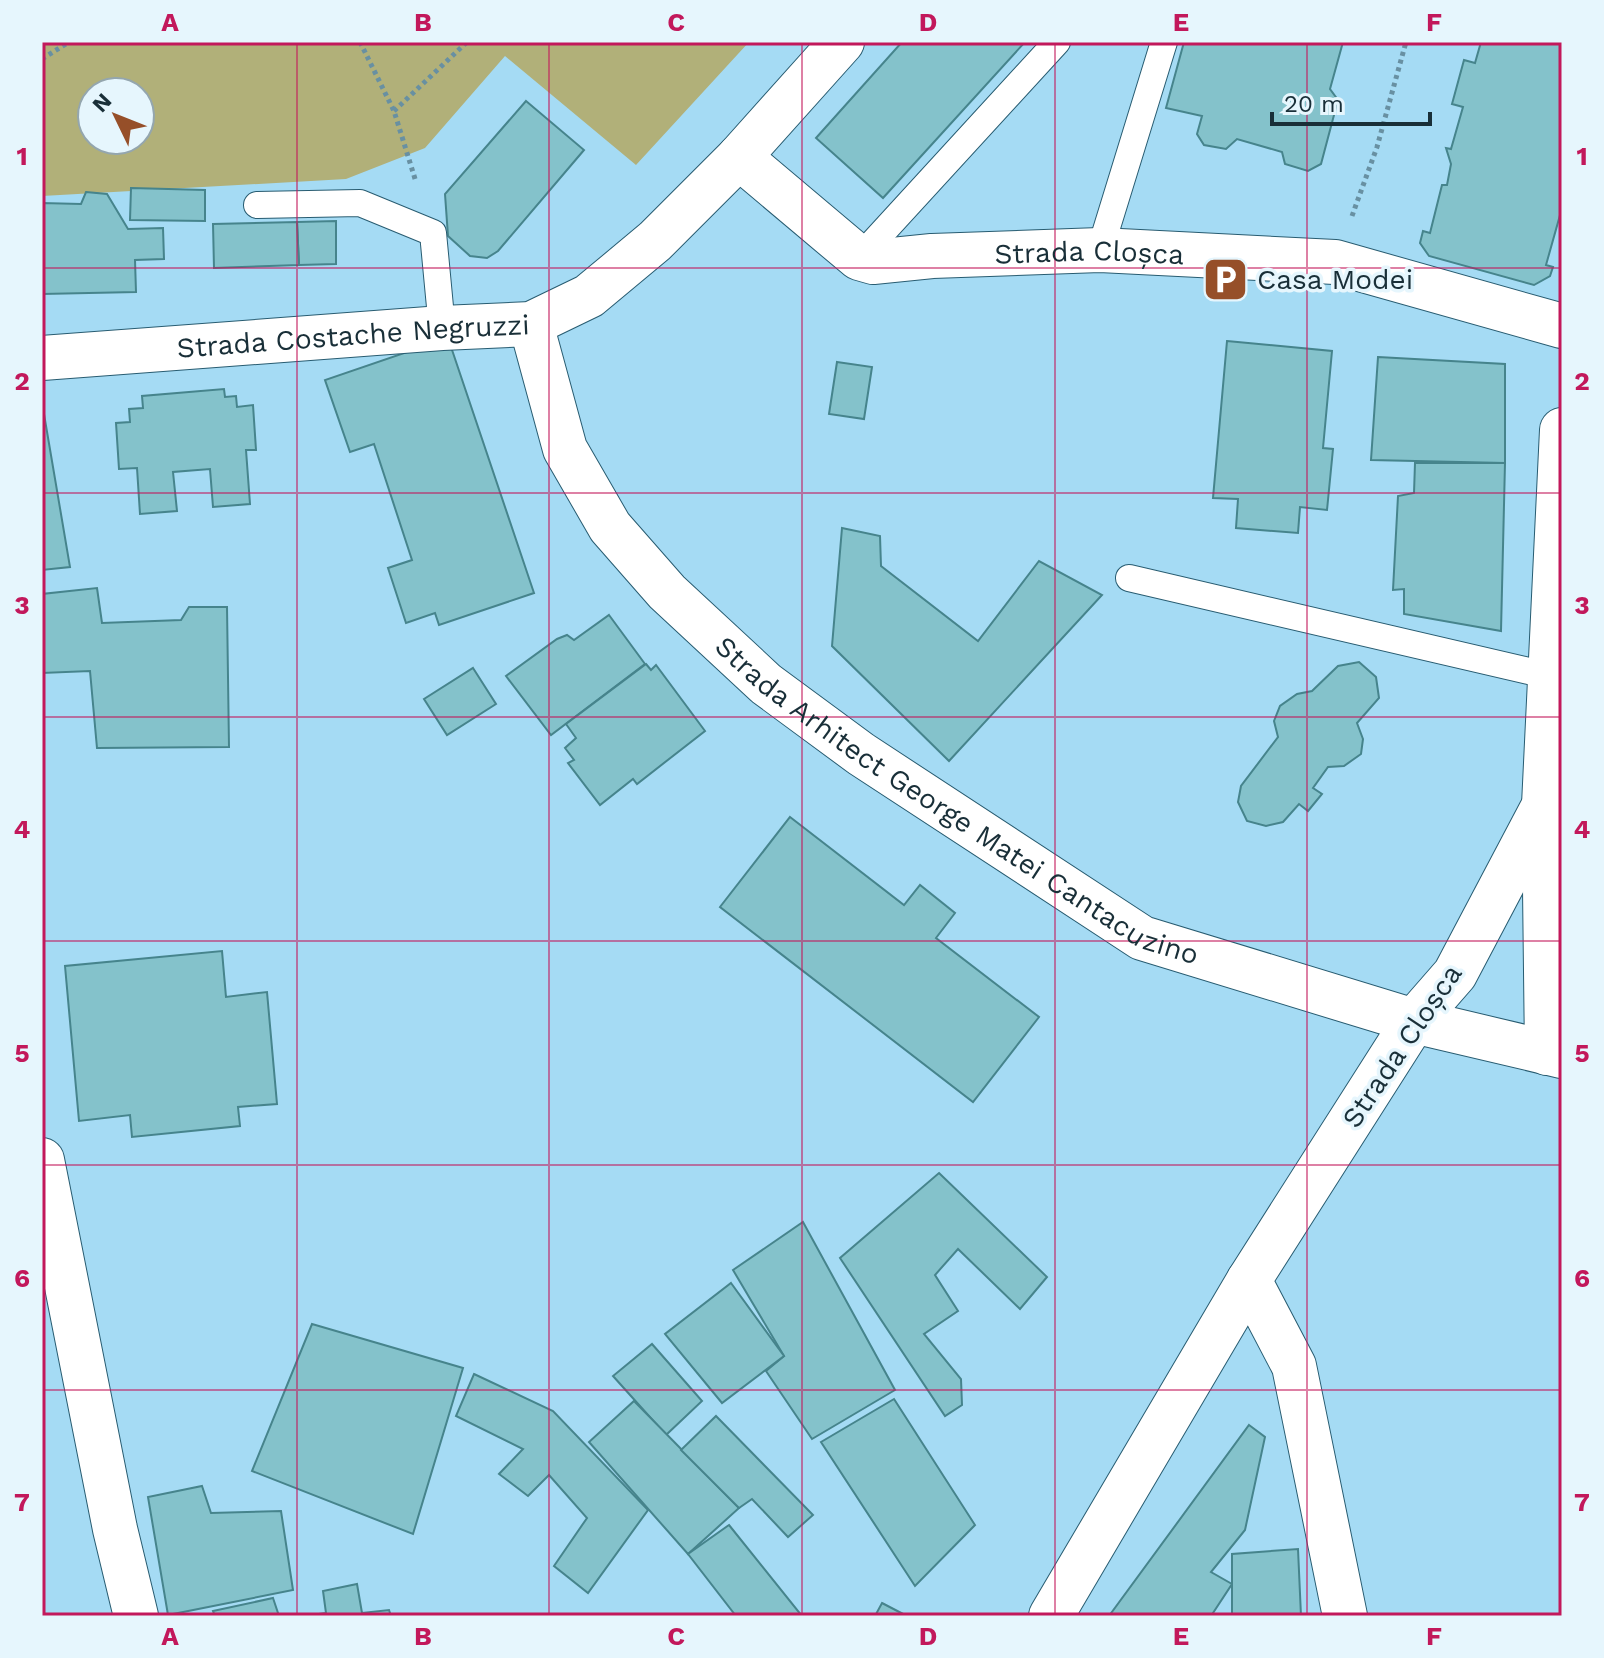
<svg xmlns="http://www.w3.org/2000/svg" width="1604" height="1658" viewBox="0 0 1604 1658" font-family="'Work Sans',sans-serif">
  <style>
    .green { fill: #b1b079; fill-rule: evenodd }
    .building { fill: #84c2cb; stroke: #46848c; stroke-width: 2 }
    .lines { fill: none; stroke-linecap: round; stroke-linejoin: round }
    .service-casing { stroke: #285c71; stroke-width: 28 }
    .minor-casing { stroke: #285c71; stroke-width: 46 }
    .tertiary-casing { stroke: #285c71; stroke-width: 46 }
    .path { stroke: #6890a2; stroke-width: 5; stroke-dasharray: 4 4; stroke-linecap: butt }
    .service { stroke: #fff; stroke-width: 26 }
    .minor { stroke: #fff; stroke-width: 44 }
    .tertiary { stroke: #fff; stroke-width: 44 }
    .grid { fill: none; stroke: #c2185b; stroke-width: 2; stroke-opacity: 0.55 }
    .labels { text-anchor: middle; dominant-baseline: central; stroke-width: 7; stroke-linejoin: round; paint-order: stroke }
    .street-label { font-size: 28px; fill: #192f38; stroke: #e6f6fd }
    .poi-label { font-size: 28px; fill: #192f38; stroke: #e6f6fd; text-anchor: start }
    .neatline { fill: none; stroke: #c2185b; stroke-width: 3 }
    .grid-label { font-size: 26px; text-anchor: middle; font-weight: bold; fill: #c2185b }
  </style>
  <rect width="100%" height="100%" fill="#a5dbf4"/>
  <!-- green -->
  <path class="green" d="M42,42H749L636,165L505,56L425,148L346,179L42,196ZM92,92H140V140H92Z"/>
  <!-- building -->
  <g class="building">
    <polygon points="902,42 1025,42 883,198 816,138"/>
    <polygon points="1184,42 1343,42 1330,89 1338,100 1321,164 1308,171 1285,164 1282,152 1237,139 1226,149 1204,145 1197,134 1202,116 1166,108"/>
    <polygon points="1481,42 1562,42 1562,208 1546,265 1553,267 1550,276 1534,285 1429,256 1420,243 1423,231 1430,233 1442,185 1447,185 1451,164 1446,148 1451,149 1463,107 1452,104 1464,60 1475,63"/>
    <polygon points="526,101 584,150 498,251 487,258 470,256 448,236 445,194"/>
    <polygon points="131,188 205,190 205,221 130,220"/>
    <polygon points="86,192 107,194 128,229 163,228 164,259 135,260 136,292 42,294 42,203 81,204"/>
    <polygon points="336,221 336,264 299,265 297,222"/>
    <polygon points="297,222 299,265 214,268 213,224"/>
    <polygon points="448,338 534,593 439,625 435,613 406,623 388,568 412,560 374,444 350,452 325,380"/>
    <polygon points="1227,341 1332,351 1323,448 1333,449 1327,510 1300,507 1298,533 1236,528 1238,499 1213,498"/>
    <polygon points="1378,357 1505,364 1505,463 1371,460"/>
    <polygon points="837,362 872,367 864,419 829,414"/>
    <polygon points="224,389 225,397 236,396 237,407 253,405 256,450 246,450 250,504 213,507 210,469 173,472 177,511 140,514 137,468 119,469 116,423 130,422 129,409 143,408 142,396"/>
    <polygon points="42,414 44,414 70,567 42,570"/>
    <polygon points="1415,463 1505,463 1501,631 1404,614 1404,589 1393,590 1398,496 1414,493"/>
    <polygon points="842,528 880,536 881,566 978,641 1039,561 1102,595 949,761 832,646"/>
    <polygon points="97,588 102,623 181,620 189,607 227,607 229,747 97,748 90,671 42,673 42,594"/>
    <polygon points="609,615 645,664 551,735 506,676 557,639 567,635 574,640"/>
    <polygon points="1359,662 1376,677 1379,698 1357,723 1363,739 1361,754 1344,766 1328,767 1313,788 1322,794 1308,811 1299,804 1283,822 1266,826 1247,821 1238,802 1241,786 1278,737 1274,721 1280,706 1297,694 1312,691 1338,666"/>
    <polygon points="646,664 651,670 656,665 705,731 637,784 633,779 600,805 568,763 574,760 565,748 576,738 566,724"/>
    <polygon points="473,668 496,704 447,735 424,699"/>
    <polygon points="790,817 904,905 920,885 955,913 936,938 1039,1017 973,1102 720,907"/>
    <polygon points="222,951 226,997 267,992 277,1104 238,1107 240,1126 132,1137 130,1115 79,1121 65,966"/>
    <polygon points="939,1173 1047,1277 1020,1309 958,1249 935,1275 958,1311 924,1334 961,1379 962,1405 945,1416 840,1258"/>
    <polygon points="803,1222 895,1390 812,1439 766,1371 784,1356 733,1270"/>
    <polygon points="731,1283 784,1356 722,1403 665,1334"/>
    <polygon points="312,1324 463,1368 413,1534 252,1471"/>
    <polygon points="652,1344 702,1401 666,1435 613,1376"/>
    <polygon points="474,1374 553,1411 648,1510 588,1593 554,1566 587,1518 549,1475 528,1496 499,1474 523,1449 456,1416"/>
    <polygon points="894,1399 975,1525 915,1586 821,1442"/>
    <polygon points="634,1401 739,1508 688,1554 589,1442"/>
    <polygon points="716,1416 813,1515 788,1537 752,1499 739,1508 681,1450"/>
    <polygon points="1249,1425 1265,1437 1245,1530 1211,1572 1232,1584 1211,1616 1109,1616"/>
    <polygon points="202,1486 211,1513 281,1511 293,1590 168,1615 148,1497"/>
    <polygon points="729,1525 802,1616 736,1616 688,1554"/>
    <polygon points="1298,1549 1301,1616 1232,1616 1232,1554"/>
    <polygon points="357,1584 362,1613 389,1610 391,1616 304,1616 326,1613 323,1591"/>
    <polygon points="273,1598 279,1616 215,1616 213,1611"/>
    <polygon points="882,1603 907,1616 875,1616"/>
  </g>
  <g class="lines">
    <defs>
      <g id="service">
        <polyline points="257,205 360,203 433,233 442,328"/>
        <polyline points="1100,250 1164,42"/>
        <polyline points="859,258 1057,42"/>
        <polyline points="1129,578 1550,676"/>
      </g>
      <g id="minor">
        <path id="s1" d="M739,157L859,258L873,262L932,256L1100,250L1335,262L1562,326"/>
        <polyline points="1414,1021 1455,974 1541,811"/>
        <polyline points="1547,1053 1544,805 1562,430"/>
        <polyline points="1051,1616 1249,1280"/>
      </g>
      <g id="tertiary">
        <path id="s2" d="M531,324L565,449L610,527L667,592L766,684L861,754L1142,938L1414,1021L1562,1056"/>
        <path id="s3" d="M42,358L442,328L531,324L589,296L655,241L739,157L842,42"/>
        <polyline points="42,1160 115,1529 136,1616"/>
        <polyline points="1345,1616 1294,1366 1249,1280 1414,1021"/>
      </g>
    </defs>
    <!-- service casing -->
    <use href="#service" class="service-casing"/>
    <!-- minor casing -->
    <use href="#minor" class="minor-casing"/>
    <!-- tertiary casing -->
    <use href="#tertiary" class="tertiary-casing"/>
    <!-- path -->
    <g class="path">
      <polyline points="360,42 394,111 416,182"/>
      <polyline points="42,59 69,42"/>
      <polyline points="394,111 467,42"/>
      <polyline points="1352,216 1377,147 1406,42"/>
    </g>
    <!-- service -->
    <use href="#service" class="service"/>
    <!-- minor -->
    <use href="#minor" class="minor"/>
    <!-- tertiary -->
    <use href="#tertiary" class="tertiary"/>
  </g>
  <!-- grid -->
  <path class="grid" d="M297,42V1616M549,42V1616M802,42V1616M1055,42V1616M1307,42V1616M42,268H1562M42,493H1562M42,717H1562M42,941H1562M42,1165H1562M42,1390H1562"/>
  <!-- icons -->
  <defs>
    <symbol id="parking-square" viewBox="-11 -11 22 22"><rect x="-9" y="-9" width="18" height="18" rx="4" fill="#964f29" stroke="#e6f6fd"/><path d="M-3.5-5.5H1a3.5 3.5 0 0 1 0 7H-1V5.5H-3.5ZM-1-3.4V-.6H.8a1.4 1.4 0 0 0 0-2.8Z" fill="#fff"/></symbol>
  </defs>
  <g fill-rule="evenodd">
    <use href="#parking-square" x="1200" y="254" width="51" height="51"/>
  </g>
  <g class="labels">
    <!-- street labels -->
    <g class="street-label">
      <text stroke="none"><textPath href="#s1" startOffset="388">Strada Cloșca</textPath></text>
      <text stroke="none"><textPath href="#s3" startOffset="312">Strada Costache Negruzzi</textPath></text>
      <text stroke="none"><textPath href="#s2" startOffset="666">Strada Arhitect George Matei Cantacuzino</textPath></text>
      <text transform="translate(1402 1046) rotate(-56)">Strada Cloșca</text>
    </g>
    <!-- poi labels -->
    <g class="poi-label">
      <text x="1257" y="279">Casa Modei</text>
    </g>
  </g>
  <!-- border -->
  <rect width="1604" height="1658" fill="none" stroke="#e6f6fd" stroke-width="88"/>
  <!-- north arrow -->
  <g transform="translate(116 116) rotate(313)"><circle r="38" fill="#e6f6fd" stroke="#94a6ae" stroke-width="2"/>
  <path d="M0-6L14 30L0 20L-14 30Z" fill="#964f29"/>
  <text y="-12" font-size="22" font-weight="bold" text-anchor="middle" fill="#192f38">N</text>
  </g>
  <!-- scale -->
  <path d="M1272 112v12h158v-12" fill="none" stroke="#192f38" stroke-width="4"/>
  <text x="1284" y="112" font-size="24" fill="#192f38" stroke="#e6f6fd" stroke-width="6" paint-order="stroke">20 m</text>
  <rect x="44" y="44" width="1516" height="1570" class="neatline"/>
  <g class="grid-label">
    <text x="170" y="31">A</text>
    <text x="423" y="31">B</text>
    <text x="676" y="31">C</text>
    <text x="928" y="31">D</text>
    <text x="1181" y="31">E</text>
    <text x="1434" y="31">F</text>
    <text x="22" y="165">1</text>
    <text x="1582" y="165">1</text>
    <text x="22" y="390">2</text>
    <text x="1582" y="390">2</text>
    <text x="22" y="614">3</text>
    <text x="1582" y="614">3</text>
    <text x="22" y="838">4</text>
    <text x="1582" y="838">4</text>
    <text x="22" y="1062">5</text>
    <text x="1582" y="1062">5</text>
    <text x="22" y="1287">6</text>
    <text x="1582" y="1287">6</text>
    <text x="22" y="1511">7</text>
    <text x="1582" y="1511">7</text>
    <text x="170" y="1645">A</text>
    <text x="423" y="1645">B</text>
    <text x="676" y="1645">C</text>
    <text x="928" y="1645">D</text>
    <text x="1181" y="1645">E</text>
    <text x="1434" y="1645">F</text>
  </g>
</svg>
